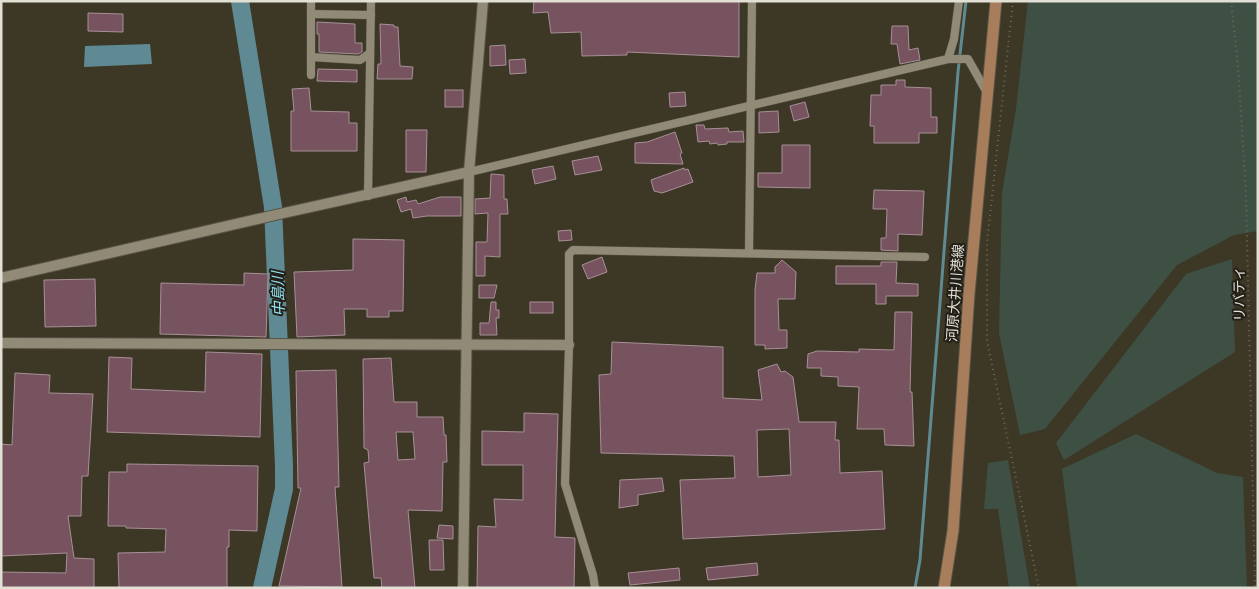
<svg xmlns="http://www.w3.org/2000/svg" width="1259" height="589" viewBox="0 0 1259 589" font-family="Literata,'Noto Sans JP',serif">
  <style>
    .green { fill: #3e5044 }
    .water { fill: #5f8a93 }
    .lines { fill: none; stroke-linecap: round; stroke-linejoin: round }
    .stream { stroke: #5f8a93; stroke-width: 3 }
    .river { stroke: #5f8a93; stroke-width: 18 }
    .building { fill: #76535e; stroke: #a79097; fill-rule: evenodd }
    .minor-casing { stroke: #595446; stroke-width: 9 }
    .tertiary-casing { stroke: #595446; stroke-width: 12 }
    .secondary-casing { stroke: #595446; stroke-width: 13 }
    .path { stroke: #716c5d; stroke-width: 2; stroke-dasharray: 1 4; stroke-linecap: butt }
    .minor { stroke: #908a77; stroke-width: 8 }
    .tertiary { stroke: #908a77; stroke-width: 10 }
    .secondary { stroke: #a87d5b; stroke-width: 11 }
    .labels { text-anchor: middle; dominant-baseline: central; stroke-width: 4; stroke-linejoin: round; paint-order: stroke }
    .street-label { font-size: 14px; fill: #e2dfd5; stroke: #211f17 }
    .water-label { font-size: 15px; font-style: italic; fill: #94e2f2; stroke: #211f17 }
  </style>
  <rect width="100%" height="100%" fill="#3d3726"/>
  <!-- green -->
  <g class="green">
    <polygon points="1028,1 1258,1 1258,231 1234,235 1177,265 1045,429 1020,435 999,333 1002,193 1016,109"/>
    <polygon points="1232,259 1235,352 1064,460 1056,443 1186,274"/>
    <polygon points="1136,434 1217,473 1243,477 1247,588 1077,588 1062,469"/>
    <polygon points="1008,460 1030,588 1009,588 998,509 984,509 988,463"/>
  </g>
  <!-- water -->
  <polygon class="water" points="150,44 152,64 84,67 85,46"/>
  <g class="lines">
    <!-- stream -->
    <polyline class="stream" points="915,588 920,560 958,72 966,1"/>
    <!-- river -->
    <polyline class="river" points="240,1 273,207 284,466 284,489 262,588"/>
  </g>
  <!-- building -->
  <g class="building">
    <polygon points="534,1 739,1 739,57 627,52 627,55 582,56 581,32 551,33 548,12 533,13"/>
    <polygon points="88,13 123,14 123,32 88,31"/>
    <polygon points="317,22 355,24 355,43 362,43 362,52 358,54 319,52 319,34 317,34"/>
    <polygon points="380,24 394,25 394,27 398,27 400,66 413,67 412,79 377,79 378,64 381,64"/>
    <polygon points="892,26 908,26 909,50 918,48 920,60 900,64 897,44 891,44"/>
    <polygon points="505,45 506,65 490,66 490,46"/>
    <polygon points="525,59 526,73 510,74 509,60"/>
    <polygon points="318,69 357,70 357,82 317,81"/>
    <polygon points="896,80 905,80 905,87 931,88 931,117 937,117 937,133 919,133 919,143 874,143 874,126 870,126 871,95 881,95 881,85 896,85"/>
    <polygon points="309,88 311,111 349,112 349,123 357,123 357,151 291,151 291,111 294,111 292,89"/>
    <rect x="445" y="90" width="18" height="17"/>
    <polygon points="685,92 686,106 670,107 669,93"/>
    <polygon points="805,102 809,117 794,121 790,106"/>
    <polygon points="778,111 779,132 759,133 759,112"/>
    <polygon points="696,125 704,125 705,129 728,128 729,132 743,131 744,142 727,142 727,144 718,145 717,143 710,144 709,141 698,142"/>
    <polygon points="406,130 427,130 426,172 406,172"/>
    <polygon points="675,132 682,153 680,154 683,164 635,163 635,143 647,142"/>
    <polygon points="782,145 810,145 810,188 758,187 758,173 782,173"/>
    <polygon points="598,156 602,170 575,175 572,161"/>
    <polygon points="553,166 556,179 535,184 532,170"/>
    <polygon points="684,168 685,170 688,169 693,182 662,193 654,191 651,180"/>
    <polygon points="491,174 504,175 504,199 507,199 508,214 500,214 500,257 485,256 485,276 476,276 476,242 487,242 488,213 475,214 475,199 490,198"/>
    <polygon points="874,190 924,191 922,235 898,234 898,251 881,250 881,238 886,238 887,209 873,209"/>
    <polygon points="406,197 407,202 416,200 418,204 440,197 461,197 461,216 427,216 413,218 411,209 401,212 397,200"/>
    <polygon points="571,230 572,240 559,241 558,231"/>
    <polygon points="353,239 404,240 403,311 389,311 389,317 367,317 367,309 344,309 345,335 297,337 294,272 353,270"/>
    <polygon points="602,257 607,272 588,279 582,265"/>
    <polygon points="782,260 796,272 795,299 778,299 779,330 787,330 787,348 765,349 765,345 755,345 755,290 757,273 775,273 775,267"/>
    <polygon points="881,262 897,262 896,283 918,284 918,296 886,296 886,304 876,304 876,284 836,284 836,266 881,266"/>
    <polygon points="244,273 268,274 266,337 160,334 161,283 244,285"/>
    <polygon points="95,279 96,326 45,327 44,280"/>
    <polygon points="479,285 497,285 494,298 479,298"/>
    <polygon points="491,302 496,302 496,310 499,310 499,318 496,318 497,335 480,335 480,323 489,323"/>
    <rect x="530" y="302" width="23" height="11"/>
    <polygon points="895,312 912,312 910,392 912,392 914,446 885,445 884,429 857,429 859,387 838,386 838,377 821,376 821,368 807,368 808,354 817,351 859,352 859,349 894,350"/>
    <path d="M612,342L723,347V398L762,400L758,370L777,364L781,372L785,371L793,377L799,422H836L835,440H839L840,473L882,471L885,529L683,539L680,480L735,478L734,456L601,453L599,375L611,374ZM789,429L791,475L758,477L757,430Z"/>
    <polygon points="206,352 262,354 260,437 107,432 109,357 132,358 131,389 205,392"/>
    <path d="M391,358L394,402H417V417H443L444,435H446L447,462H443L442,511L408,510L415,588H382L381,578H374L364,463L369,462L368,450L364,448L363,359ZM396,432H413L415,459L398,460Z"/>
    <polygon points="336,370 339,487 335,487 342,587 279,586 301,488 298,488 296,371"/>
    <polygon points="15,373 50,375 49,393 93,394 88,476 82,476 81,516 68,516 74,558 94,559 94,588 1,588 1,572 66,573 67,553 1,556 1,444 12,445"/>
    <polygon points="524,413 558,414 555,537 575,538 574,588 477,588 478,526 496,527 494,499 523,500 523,465 482,465 482,431 524,432"/>
    <polygon points="127,464 258,466 257,531 229,530 229,547 227,547 227,588 119,588 118,553 165,552 166,529 126,528 126,526 108,526 109,472 127,472"/>
    <polygon points="662,478 664,491 638,495 638,505 619,508 620,480"/>
    <polygon points="439,525 453,526 453,539 437,538"/>
    <polygon points="429,540 443,540 444,570 430,570"/>
    <polygon points="757,563 758,575 708,580 706,568"/>
    <polygon points="679,568 680,580 630,585 628,573"/>
  </g>
  <g class="lines">
    <defs>
      <g id="minor">
        <polyline points="311,14 371,15"/>
        <polyline points="311,57 360,60 370,53"/>
        <polyline points="948,59 954,39 959,1"/>
        <polyline points="311,75 311,1"/>
        <polyline points="469,172 948,59 968,59 986,91"/>
        <polyline points="368,196 371,1"/>
        <polyline points="749,252 752,1"/>
        <polyline points="595,588 593,575 565,484 569,345 569,254 573,250 925,257"/>
      </g>
      <g id="tertiary">
        <polyline points="1,278 284,213 469,172"/>
        <polyline points="1,343 569,345"/>
        <polyline points="463,588 469,172 483,1"/>
      </g>
      <polyline id="secondary" points="944,588 953,531 969,294 996,1"/>
    </defs>
    <!-- minor casing -->
    <use href="#minor" class="minor-casing"/>
    <!-- tertiary casing -->
    <use href="#tertiary" class="tertiary-casing"/>
    <!-- secondary casing -->
    <use href="#secondary" class="secondary-casing"/>
    <!-- path -->
    <g class="path">
      <polyline points="1013,1 987,243 987,341 1039,588"/>
      <polyline points="1231,1 1238,66 1246,195 1255,588"/>
    </g>
    <!-- minor -->
    <use href="#minor" class="minor"/>
    <!-- tertiary -->
    <use href="#tertiary" class="tertiary"/>
    <!-- secondary -->
    <use href="#secondary" class="secondary"/>
  </g>
  <g class="labels">
    <!-- street labels -->
    <g class="street-label">
      <text transform="translate(954 293) rotate(-86)">河原大井川港線</text>
      <text transform="translate(1238 294) rotate(-91)">リバティ</text>
    </g>
    <!-- water labels -->
    <g class="water-label">
      <text transform="translate(277 294) rotate(-92)">中島川</text>
    </g>
  </g>
  <!-- border -->
  <rect width="1259" height="589" fill="none" stroke="#e2dfd5" stroke-width="5"/>
</svg>
